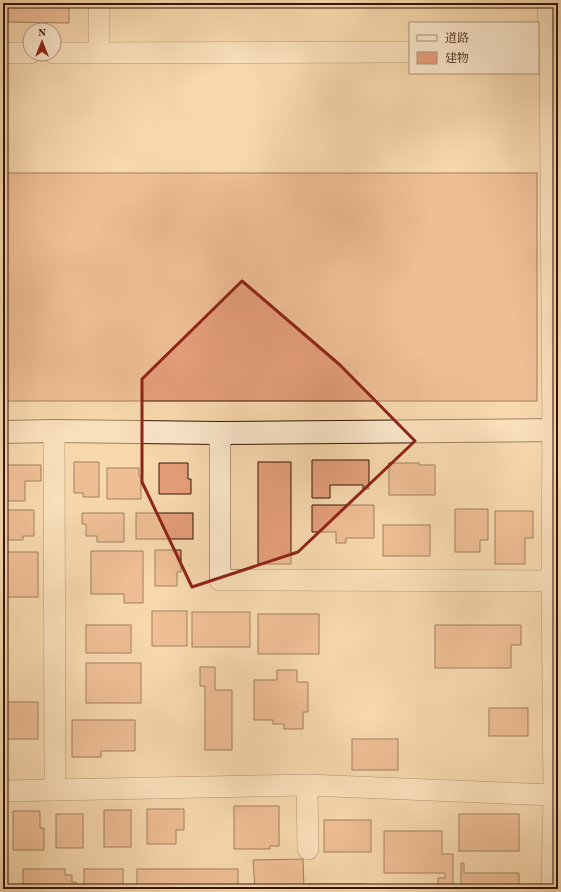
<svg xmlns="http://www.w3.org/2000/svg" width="561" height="892" viewBox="0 0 561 892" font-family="'Old Standard TT','Noto Serif JP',serif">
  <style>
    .building { fill: #e49e79; stroke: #351407 }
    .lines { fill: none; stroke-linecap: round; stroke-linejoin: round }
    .street-casing { stroke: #664530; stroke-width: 22 }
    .secondary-casing { stroke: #351407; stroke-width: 24 }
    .street { stroke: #fae6ca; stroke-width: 21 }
    .secondary { stroke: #fae6ca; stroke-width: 22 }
    .marked { fill: none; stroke: #8f2418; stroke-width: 3; stroke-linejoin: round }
  </style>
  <rect width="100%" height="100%" fill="#f7d8ad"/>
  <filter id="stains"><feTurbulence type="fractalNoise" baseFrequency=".005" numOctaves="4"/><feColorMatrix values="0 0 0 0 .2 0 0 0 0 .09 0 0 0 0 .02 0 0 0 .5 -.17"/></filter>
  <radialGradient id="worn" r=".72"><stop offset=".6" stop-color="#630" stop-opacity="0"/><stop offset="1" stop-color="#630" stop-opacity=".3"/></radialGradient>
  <!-- building -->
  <g class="building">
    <polygon points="8,3 69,3 69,23 8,22"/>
    <rect x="3" y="173" width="534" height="228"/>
    <polygon points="312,460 369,460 369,489 363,489 363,485 330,485 330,498 312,498"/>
    <polygon points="74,462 99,462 99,497 83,497 83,493 74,493"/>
    <rect x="258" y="462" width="33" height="102"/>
    <polygon points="159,463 188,463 188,479 191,479 191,494 159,494"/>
    <polygon points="389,463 419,463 419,465 435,465 435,495 389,495"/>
    <polygon points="6,465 41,465 41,481 25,481 25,501 3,501 3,479 6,479"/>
    <polygon points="107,468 139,468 139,476 141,476 141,499 107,499"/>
    <polygon points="312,505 374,505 374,538 346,538 346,543 336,543 336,532 312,532"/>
    <polygon points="455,509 488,509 488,540 480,540 480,552 455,552"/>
    <polygon points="3,510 34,510 34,536 23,536 23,540 3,540"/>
    <polygon points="495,511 533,511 533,538 525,538 525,564 495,564"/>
    <polygon points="82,513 124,513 124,542 97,542 97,536 86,536 86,524 82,524"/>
    <rect x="136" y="513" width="57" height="26"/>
    <rect x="383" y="525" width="47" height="31"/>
    <polygon points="155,550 181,550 181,572 177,572 177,586 155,586"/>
    <polygon points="91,551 143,551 143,603 124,603 124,594 91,594"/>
    <rect x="4" y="552" width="34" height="45"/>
    <rect x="152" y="611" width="35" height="35"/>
    <rect x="192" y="612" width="58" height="35"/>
    <rect x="258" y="614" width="61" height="40"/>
    <rect x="86" y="625" width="45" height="28"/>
    <polygon points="435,625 521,625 521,645 511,645 511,668 435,668"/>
    <rect x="86" y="663" width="55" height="40"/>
    <polygon points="200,667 215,667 215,690 232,690 232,750 205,750 205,686 200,686"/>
    <polygon points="277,670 297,670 297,682 308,682 308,712 303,712 303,729 284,729 284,724 273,724 273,720 254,720 254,680 277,680"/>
    <rect x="3" y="702" width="35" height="37"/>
    <rect x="489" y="708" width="39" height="28"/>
    <polygon points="72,720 135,720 135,751 101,751 101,757 72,757"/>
    <rect x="352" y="739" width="46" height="31"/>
    <polygon points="234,806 279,806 279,846 270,846 270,849 234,849"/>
    <polygon points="147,809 184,809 184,830 176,830 176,844 147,844"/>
    <rect x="104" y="810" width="27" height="37"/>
    <polygon points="13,811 40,811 40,828 44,828 44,850 13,850"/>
    <rect x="56" y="814" width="27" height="34"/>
    <rect x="459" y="814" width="60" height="37"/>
    <rect x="324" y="820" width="47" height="32"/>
    <polygon points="384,831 442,831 442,854 453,854 453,888 438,888 438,878 445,878 445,873 384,873"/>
    <polygon points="303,859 304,889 255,889 253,860"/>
    <polygon points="461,863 464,863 464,873 519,873 519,889 461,889"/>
    <polygon points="23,869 65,869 65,875 72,875 72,882 76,882 76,889 31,889 31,884 23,884"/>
    <rect x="84" y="869" width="39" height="20"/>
    <rect x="137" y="869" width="101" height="20"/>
    <rect x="307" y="884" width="59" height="5"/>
  </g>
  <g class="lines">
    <defs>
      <g id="street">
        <polyline points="548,3 550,52 553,430 552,581 554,795 552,889"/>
        <polyline points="99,52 99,3"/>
        <polyline points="3,53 30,53"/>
        <polyline points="54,53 410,52"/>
        <polyline points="54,431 55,790"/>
        <polyline points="220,433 220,580 552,581"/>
        <polyline points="307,785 308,849"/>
        <polyline points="3,791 307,785 554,795"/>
      </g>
      <polyline id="secondary" points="3,432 54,431 220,433 558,430"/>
    </defs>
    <!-- street casing -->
    <use href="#street" class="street-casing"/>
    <!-- secondary casing -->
    <use href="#secondary" class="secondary-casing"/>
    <!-- street -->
    <use href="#street" class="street"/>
    <!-- secondary -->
    <use href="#secondary" class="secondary"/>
  </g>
  <!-- marked area -->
  <path d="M0 0H561V892H0ZM242,281L340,365L415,441L298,552L192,587L142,482V379Z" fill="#f7d8ad" fill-opacity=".55" fill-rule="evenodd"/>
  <path class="marked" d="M242,281L340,365L415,441L298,552L192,587L142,482V379Z"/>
  <!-- margin -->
  <rect width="561" height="892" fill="none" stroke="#f7d8ad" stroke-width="16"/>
  <rect x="4" y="4" width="553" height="884" fill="none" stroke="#351407" stroke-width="2"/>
  <rect x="8" y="8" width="545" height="876" fill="none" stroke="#351407"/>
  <!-- legend -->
  <rect x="409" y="22" width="130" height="52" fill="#fae6ca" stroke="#ab927c"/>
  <rect x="417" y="35" width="20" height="6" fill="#fae6ca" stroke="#ab927c"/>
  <text x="445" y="42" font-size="12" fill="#351407">道路</text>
  <rect x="417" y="52" width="20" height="12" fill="#e49e79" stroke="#ab927c"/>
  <text x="445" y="62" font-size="12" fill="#351407">建物</text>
  <!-- north arrow -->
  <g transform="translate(42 42)"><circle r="19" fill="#fae6ca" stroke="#ab927c"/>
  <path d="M0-3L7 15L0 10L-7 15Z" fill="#8f2418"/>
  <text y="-6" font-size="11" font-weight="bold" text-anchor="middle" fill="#351407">N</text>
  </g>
  <rect width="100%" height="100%" filter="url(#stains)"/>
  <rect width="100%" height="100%" fill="url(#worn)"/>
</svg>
